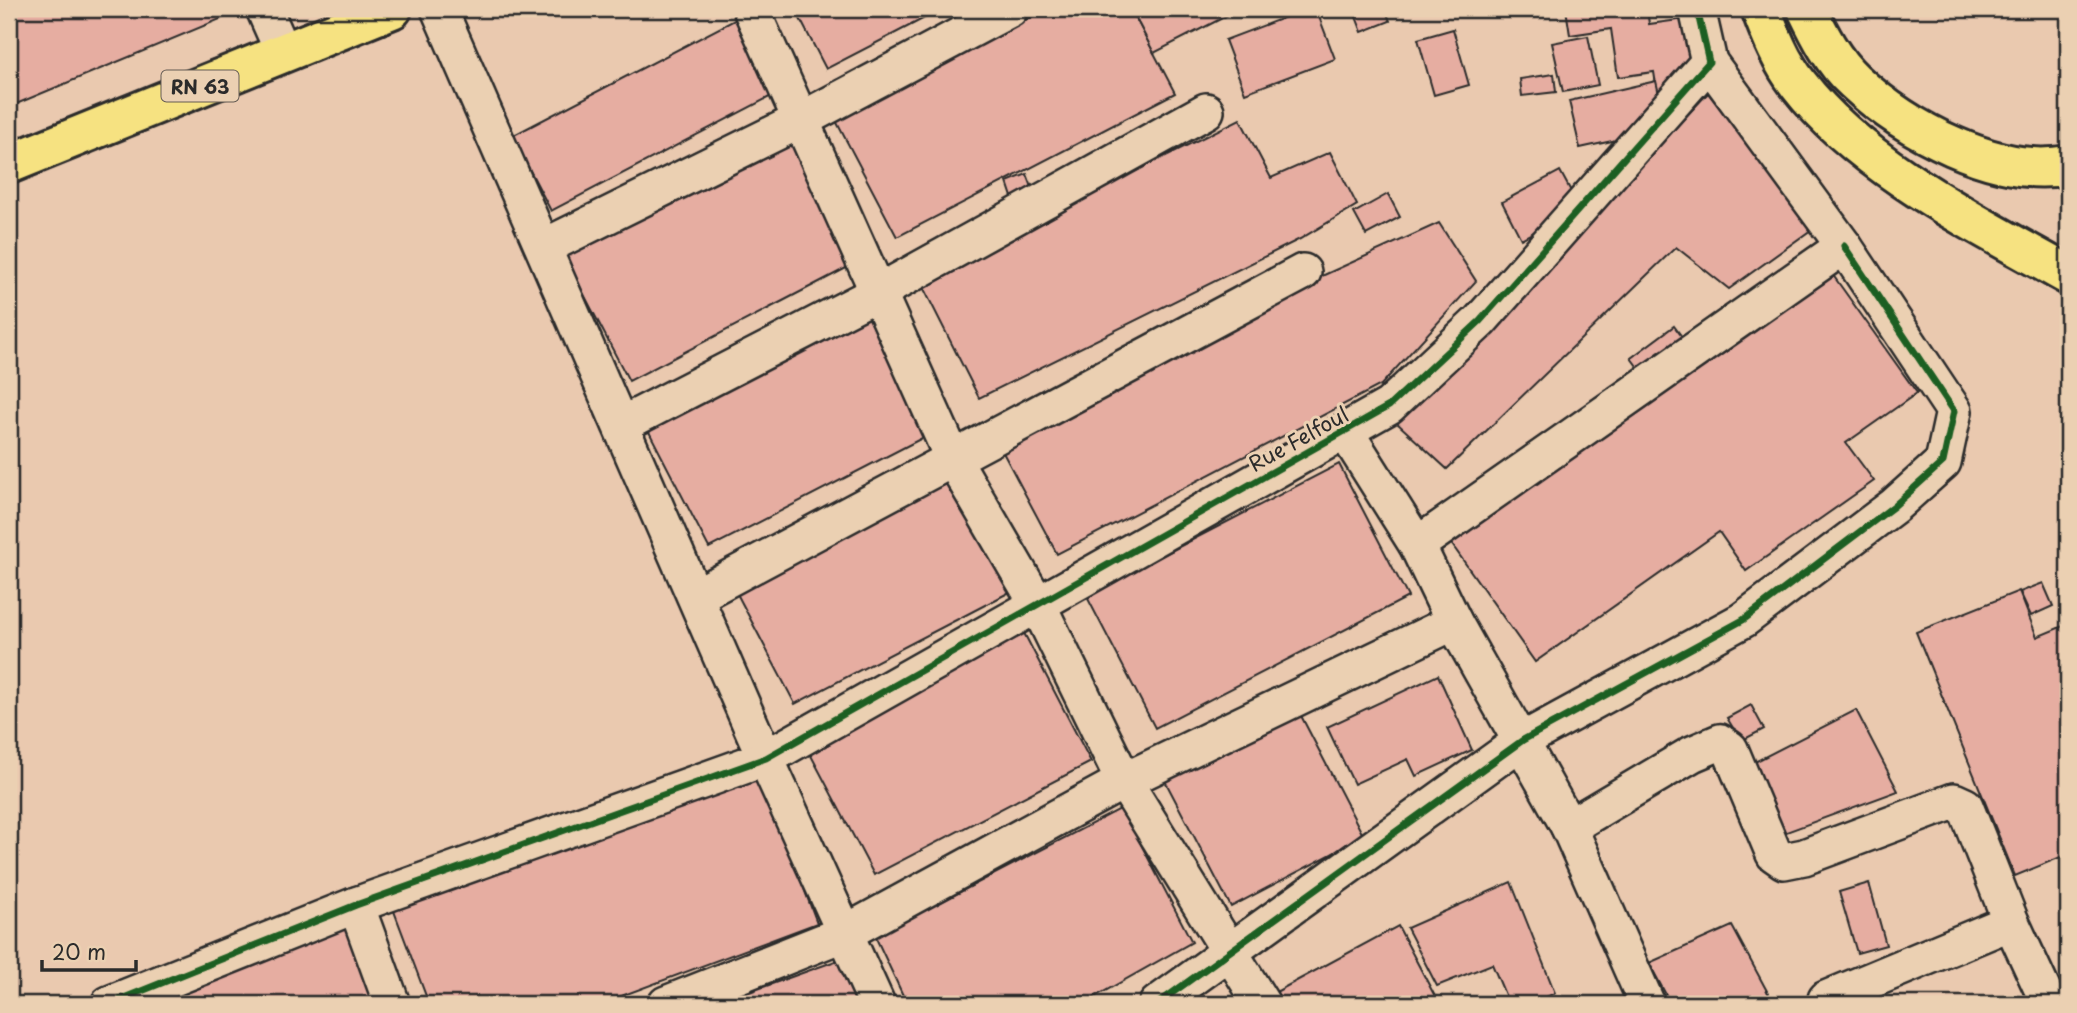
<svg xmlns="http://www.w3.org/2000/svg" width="2077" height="1013" viewBox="0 0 2077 1013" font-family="'Playpen Sans',sans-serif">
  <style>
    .building { fill: #e6ada1; stroke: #2b2b2b; stroke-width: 2 }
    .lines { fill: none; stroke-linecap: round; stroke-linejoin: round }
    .minor-casing { stroke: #2b2b2b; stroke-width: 40 }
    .primary-casing { stroke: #2b2b2b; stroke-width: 44 }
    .trunk-casing { stroke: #2b2b2b; stroke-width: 44 }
    .minor { stroke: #ebd0b2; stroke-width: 35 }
    .primary { stroke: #f6e281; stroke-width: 38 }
    .trunk { stroke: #f6e281; stroke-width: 38 }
    .cycleway-casing { stroke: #ebd0b2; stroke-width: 11 }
    .cycleway { stroke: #1b5e20; stroke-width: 7 }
    .labels { text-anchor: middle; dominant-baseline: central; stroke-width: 6; stroke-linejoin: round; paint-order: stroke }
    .shield { fill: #ebd0b2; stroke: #655c54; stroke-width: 2 }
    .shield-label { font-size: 19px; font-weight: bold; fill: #2b2b2b }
    .street-label { font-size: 21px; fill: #2b2b2b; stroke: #ebd0b2 }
  </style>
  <rect width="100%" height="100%" fill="#eac9af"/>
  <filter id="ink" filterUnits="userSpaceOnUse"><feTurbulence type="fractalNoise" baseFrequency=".0143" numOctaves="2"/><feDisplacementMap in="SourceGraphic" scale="14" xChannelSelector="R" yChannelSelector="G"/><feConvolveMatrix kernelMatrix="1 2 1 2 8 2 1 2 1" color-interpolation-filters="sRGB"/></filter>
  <g filter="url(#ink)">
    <!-- building -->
    <g class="building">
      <polygon points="9,9 241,9 242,10 9,107"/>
      <polygon points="795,9 942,9 826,69"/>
      <polygon points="1047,9 1131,9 1175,93 897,237 835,119"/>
      <polygon points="1131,9 1240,9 1154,53"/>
      <polygon points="1307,9 1316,9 1335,59 1245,93 1225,40"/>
      <polygon points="1353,9 1385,9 1390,21 1362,32"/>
      <polygon points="1566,9 1647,9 1649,24 1693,18 1703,84 1657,91 1654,72 1618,77 1611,29 1570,35"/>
      <polygon points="744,15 783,90 551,211 512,136"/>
      <polygon points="1453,29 1469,85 1434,95 1418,39"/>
      <polygon points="1588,36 1598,85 1563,92 1552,43"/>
      <polygon points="1554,74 1556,92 1522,96 1520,79"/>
      <polygon points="1656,81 1667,129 1580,148 1569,101"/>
      <polygon points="1708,93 1815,227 1729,289 1676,247 1447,469 1397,423"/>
      <polygon points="1240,119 1271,178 1330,152 1357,205 1300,239 979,398 919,279"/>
      <polygon points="789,139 854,264 629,381 564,256"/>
      <polygon points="1560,171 1580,208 1521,239 1502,202"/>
      <polygon points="1027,174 1033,190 1012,197 1007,182"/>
      <polygon points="1388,194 1400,217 1366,235 1354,213"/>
      <polygon points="1439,223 1476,281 1381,385 1057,554 999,445 1324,275"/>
      <polygon points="1830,271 1917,393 1846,443 1874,481 1746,571 1719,532 1535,662 1448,539"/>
      <polygon points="866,312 930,434 709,548 646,426"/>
      <polygon points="1674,326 1689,346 1646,378 1631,358"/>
      <polygon points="1339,464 1408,597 1155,728 1086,595"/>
      <polygon points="950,476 1010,592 795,704 734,588"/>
      <polygon points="2043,583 2053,606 2031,616 2020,592"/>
      <polygon points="2019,591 2037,637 2063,626 2068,638 2068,854 2015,876 1916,632"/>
      <polygon points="1024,633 1091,762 874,875 806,746"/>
      <polygon points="1438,675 1472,750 1416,776 1408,759 1354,784 1327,727"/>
      <polygon points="1751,705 1764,729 1741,741 1727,718"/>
      <polygon points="1297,708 1364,837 1231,907 1163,777"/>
      <polygon points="1856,710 1898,791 1770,838 1741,769"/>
      <polygon points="757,765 817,923 600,1004 429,1004 391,903"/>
      <polygon points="1122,808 1192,942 1082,1004 907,1004 875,936"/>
      <polygon points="1511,882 1555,993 1532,1004 1509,1004 1492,964 1437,986 1407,928"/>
      <polygon points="1869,883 1886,945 1857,953 1839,892"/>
      <polygon points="347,923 377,1004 129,1004"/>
      <polygon points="1398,926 1439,1004 1280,1004 1274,993"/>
      <polygon points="1732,926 1774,1004 1671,1004 1649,963"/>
      <polygon points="841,959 858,1004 716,1004"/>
    </g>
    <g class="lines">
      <defs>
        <g id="minor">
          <polyline points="264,9 283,52"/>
          <polyline points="439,9 756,737 877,1004"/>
          <polyline points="751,9 952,457 1038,605 1124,781 1262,1004"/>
          <polyline points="544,247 801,120 1010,9"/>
          <polyline points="621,425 877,293 1206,111"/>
          <polyline points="1345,431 1417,545 1454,622 1569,827 1647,1004"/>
          <polyline points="1417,545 1844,246 1709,62"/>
          <polyline points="696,596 1303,272"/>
          <polyline points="1569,827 1692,754 1720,742 1730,749 1774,854 1784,861 1804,857 1954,801 1965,806 2011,922"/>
          <polyline points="356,905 392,1004"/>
          <polyline points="1826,999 2011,922 2049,1004"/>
          <polyline points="109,1004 356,905 766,758 1389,406 1480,321 1709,62 1697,9"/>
          <polyline points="666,1004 845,933 1124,781 1454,622"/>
          <polyline points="1157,1004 1523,740 1743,620 1894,506 1943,462 1954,411 1844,246"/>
        </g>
        <polyline id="primary" points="9,164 392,9"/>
        <g id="trunk">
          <path d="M1761,9C1771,36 1781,62 1799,85C1863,168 1978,224 2068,275"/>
          <path d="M1807,9C1819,34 1833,62 1854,81C1905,129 1997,179 2068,165"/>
        </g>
      </defs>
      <!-- minor casing -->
      <use href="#minor" class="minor-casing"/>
      <!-- primary casing -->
      <use href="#primary" class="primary-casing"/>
      <!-- trunk casing -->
      <use href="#trunk" class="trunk-casing"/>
      <!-- minor -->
      <use href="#minor" class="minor"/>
      <!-- primary -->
      <use href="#primary" class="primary"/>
      <!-- trunk -->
      <use href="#trunk" class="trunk"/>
      <defs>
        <g id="cycleway">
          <polyline points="109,1004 356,905 766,758 1389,406 1480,321 1709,62 1697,9"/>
          <polyline points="1157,1004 1523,740 1743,620 1894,506 1943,462 1954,411 1844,246"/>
        </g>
      </defs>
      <!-- cycleway casing -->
      <use href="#cycleway" class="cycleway-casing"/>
      <!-- cycleway -->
      <use href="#cycleway" class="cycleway"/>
    </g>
  </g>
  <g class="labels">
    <!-- shield labels -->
    <rect class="shield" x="161.5" y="70.5" width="77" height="31" rx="5"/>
    <g class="shield-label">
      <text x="200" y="86">RN 63</text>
    </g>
    <!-- street labels -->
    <g class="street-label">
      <text transform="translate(1298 438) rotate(-29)">Rue Felfoul</text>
    </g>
  </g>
  <!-- margin -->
  <rect width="2077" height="1013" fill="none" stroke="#ebd0b2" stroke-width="35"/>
  <rect x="18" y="18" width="2042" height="978" fill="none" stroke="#2b2b2b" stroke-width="2.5" filter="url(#ink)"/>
  <!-- scale -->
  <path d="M42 960v10h94v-10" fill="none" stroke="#2b2b2b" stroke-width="3.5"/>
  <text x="52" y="960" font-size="21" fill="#2b2b2b" stroke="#ebd0b2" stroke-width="5" paint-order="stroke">20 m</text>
</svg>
